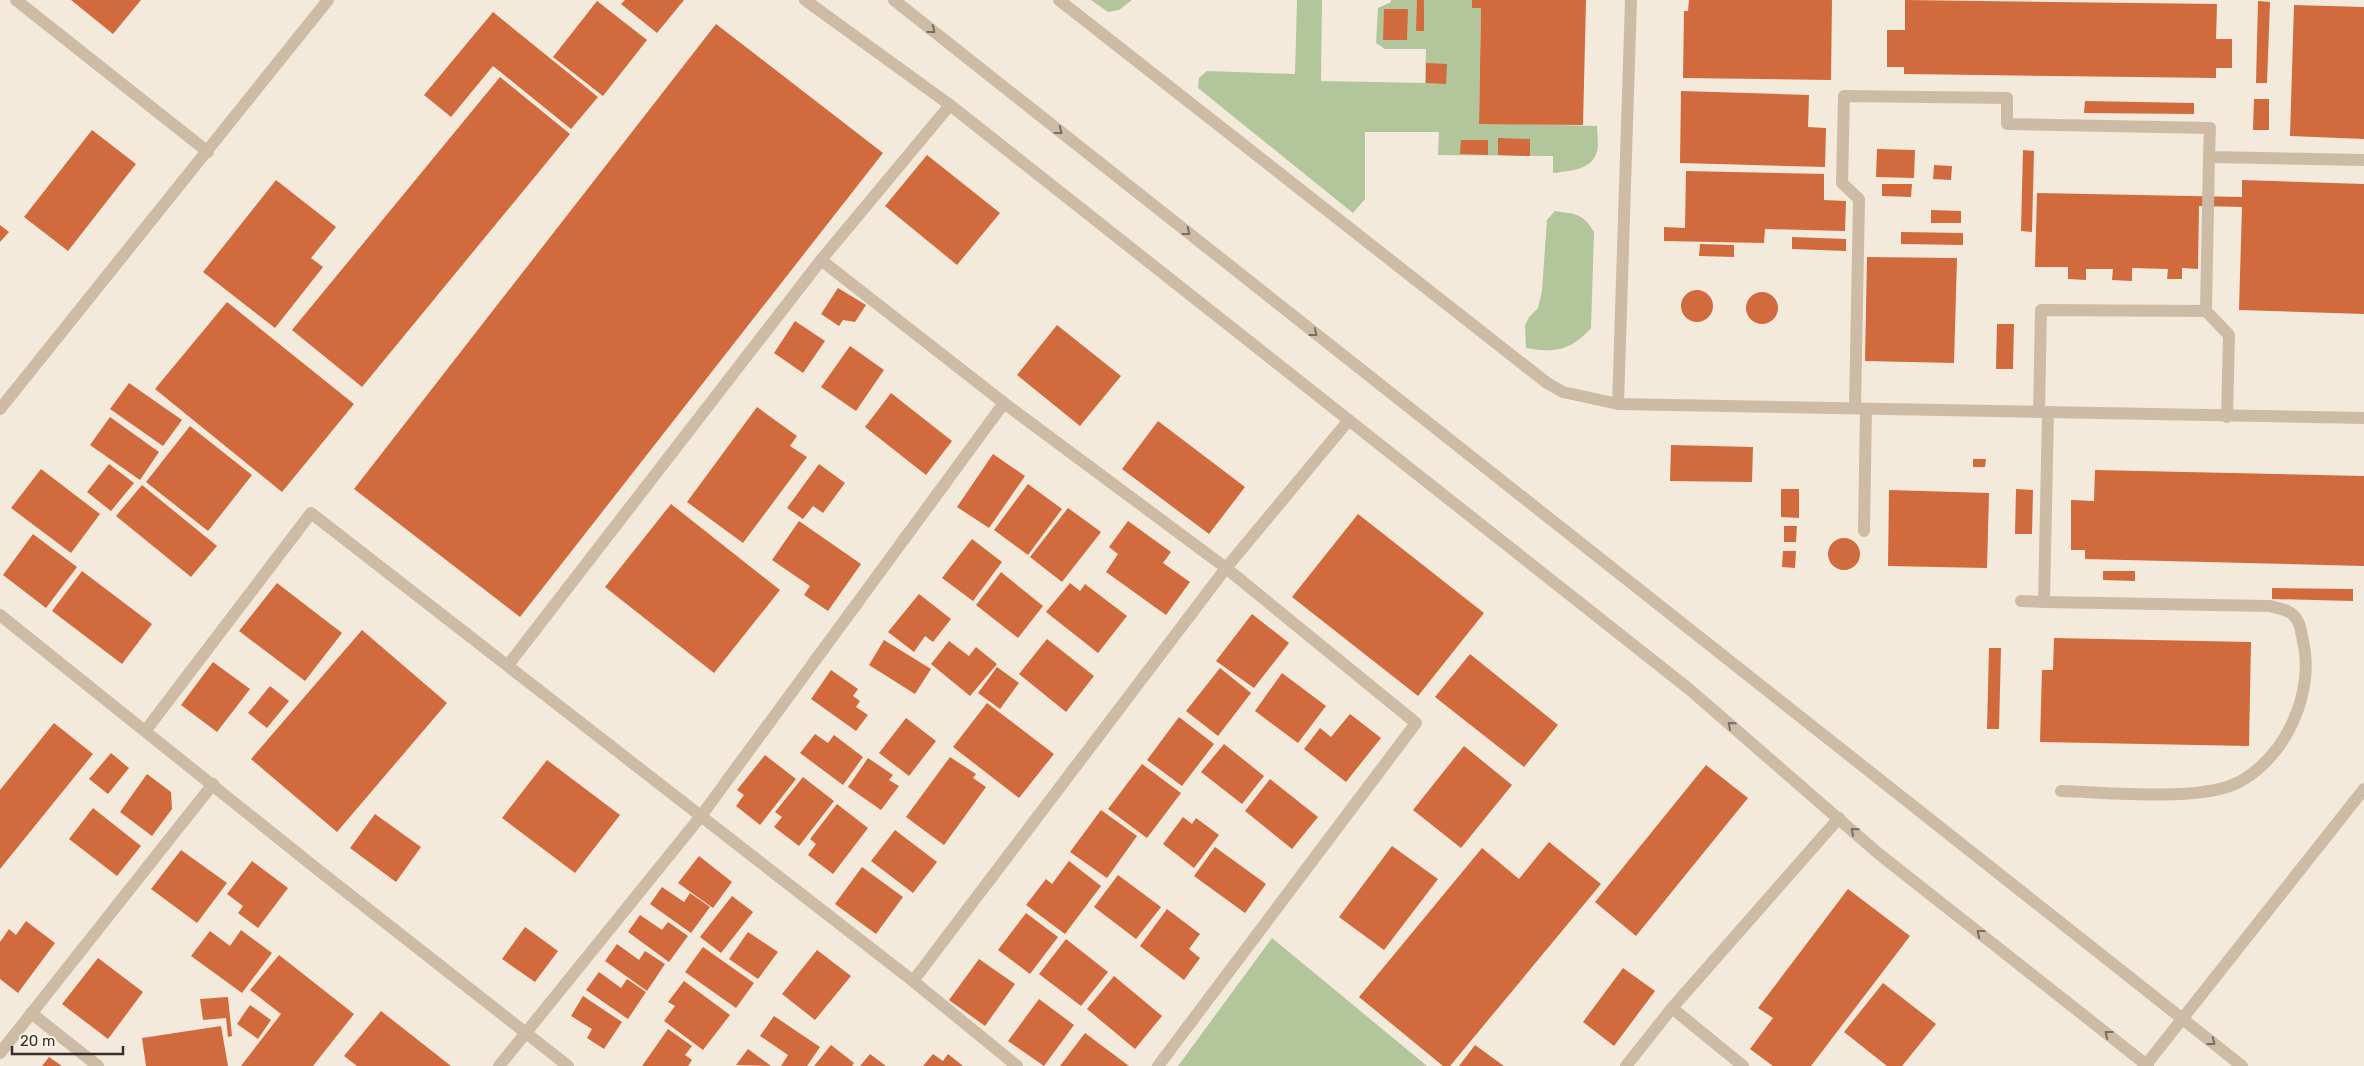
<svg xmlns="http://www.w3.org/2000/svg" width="2364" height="1066" viewBox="0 0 2364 1066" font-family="Rubik,sans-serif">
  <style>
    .green { fill: #b3c59a }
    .building { fill: #d16b3d }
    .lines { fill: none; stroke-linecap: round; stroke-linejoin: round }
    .minor { stroke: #cebba6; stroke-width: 12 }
    .oneway { stroke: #7c6d61 }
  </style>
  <rect width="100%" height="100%" fill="#f4eadc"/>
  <!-- green -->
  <g class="green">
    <polygon points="1091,0 1132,0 1119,10 1108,12"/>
    <path d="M1297,0H1322L1321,81L1425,83L1426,49H1385L1376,43L1378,8L1391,2V0H1472V8H1481L1479,123L1597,126C1597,134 1599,144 1597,151C1593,170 1569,171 1553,173V156L1438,155L1439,132H1365V199L1353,213L1198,88L1199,78L1207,71L1295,74Z"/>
    <path d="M1555,211C1575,214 1583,213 1594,232L1591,328C1570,351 1556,353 1526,348L1525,326L1529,317L1538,308L1542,291L1547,220Z"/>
    <polygon points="1272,938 1427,1066 1178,1066"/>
  </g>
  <!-- building -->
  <g class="building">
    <polygon points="71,0 141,0 113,34"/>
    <polygon points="625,0 684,0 657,33 621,4"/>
    <polygon points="1417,0 1424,0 1424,31 1416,31"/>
    <polygon points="1472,0 1586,0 1583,125 1479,124 1481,8 1472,8"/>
    <polygon points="1689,0 1832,0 1831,80 1683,78 1684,11 1688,11"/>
    <polygon points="1905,0 2217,4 2216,39 2232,39 2232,68 2216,68 2216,78 1904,74 1904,67 1887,67 1887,30 1905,30"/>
    <polygon points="597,1 647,40 603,96 553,57"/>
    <polygon points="2258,1 2270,2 2267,83 2256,83"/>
    <polygon points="2294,5 2364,7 2364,139 2290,136"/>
    <polygon points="1384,9 1408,9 1407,40 1383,40"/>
    <polygon points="493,12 598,97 571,129 493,66 451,117 424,95"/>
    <polygon points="716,24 883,153 520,617 354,489"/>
    <polygon points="1426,63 1447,64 1446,84 1426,83"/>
    <polygon points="500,77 570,134 362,387 292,330"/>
    <polygon points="1681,91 1809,95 1808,127 1826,128 1825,167 1680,163"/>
    <polygon points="2254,99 2269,99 2269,130 2253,130"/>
    <polygon points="2085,101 2194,103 2194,114 2084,113"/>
    <polygon points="92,130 136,164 68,251 24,217"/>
    <polygon points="1498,138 1530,139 1530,156 1498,155"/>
    <polygon points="1461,140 1488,140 1488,155 1460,154"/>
    <polygon points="1877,149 1915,150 1914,178 1876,177"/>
    <polygon points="2023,150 2034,151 2032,232 2021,231"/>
    <polygon points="927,155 1000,213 957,265 885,206"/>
    <polygon points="1934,165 1952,166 1951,180 1933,179"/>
    <polygon points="1686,171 1824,174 1824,200 1846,201 1845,231 1765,229 1764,243 1664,241 1664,227 1685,228"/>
    <polygon points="276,180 336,227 311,258 323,267 275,328 203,272"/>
    <polygon points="2242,180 2364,184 2364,314 2239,310 2242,207 2199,206 2198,269 2182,268 2182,279 2167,279 2168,269 2132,268 2132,281 2112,280 2113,269 2086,269 2086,280 2068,279 2068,267 2035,267 2037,193 2242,197"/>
    <polygon points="1882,184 1912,184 1911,197 1882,196"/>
    <polygon points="1931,210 1961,211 1961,223 1931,223"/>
    <polygon points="0,225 9,232 0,242"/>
    <polygon points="1901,232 1963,233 1963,245 1901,244"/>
    <polygon points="1792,237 1846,239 1846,251 1792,249"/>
    <polygon points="1700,244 1734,245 1734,257 1699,256"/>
    <polygon points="1867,257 1957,258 1954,363 1865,361"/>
    <polygon points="838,288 866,305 855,322 843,320 839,326 821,314"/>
    <circle cx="1697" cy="306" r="16"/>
    <circle cx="1762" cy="308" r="16"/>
    <polygon points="227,302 354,404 282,492 155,389"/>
    <polygon points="795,321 825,341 803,373 774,353"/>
    <polygon points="1997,324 2014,324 2013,369 1996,369"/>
    <polygon points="1057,325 1121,376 1080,426 1017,375"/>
    <polygon points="850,346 884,370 856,411 821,387"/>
    <polygon points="129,383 182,420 163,446 110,409"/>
    <polygon points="891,393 952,441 926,475 865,427"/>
    <polygon points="757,407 797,436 790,446 807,457 743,543 687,502"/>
    <polygon points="110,417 159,452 140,480 90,445"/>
    <polygon points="1158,421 1245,487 1209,534 1122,469"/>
    <polygon points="190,426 252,475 208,531 146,482"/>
    <polygon points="1671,445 1753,447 1752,482 1670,481"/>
    <polygon points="993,454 1025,476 989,528 957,507"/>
    <polygon points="1973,459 1986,459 1985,467 1973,467"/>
    <polygon points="109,464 134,483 111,511 87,492"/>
    <polygon points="819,464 845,483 823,513 813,506 803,519 787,508"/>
    <polygon points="41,469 100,514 71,553 11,508"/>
    <polygon points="2095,470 2364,476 2364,566 2085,559 2085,550 2071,550 2071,500 2094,501"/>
    <polygon points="1028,484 1062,509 1028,555 994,530"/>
    <polygon points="142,485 217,546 191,577 116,516"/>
    <polygon points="1781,489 1799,489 1799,518 1781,517"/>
    <polygon points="2016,489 2033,490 2032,534 2015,534"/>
    <polygon points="1889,490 1989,493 1987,568 1888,566"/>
    <polygon points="671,504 780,590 714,673 605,587"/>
    <polygon points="1068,508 1101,532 1062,582 1030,557"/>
    <polygon points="1358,514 1484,613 1418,696 1292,597"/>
    <polygon points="799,521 861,564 828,611 804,595 810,586 772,560"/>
    <polygon points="1128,521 1171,552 1163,563 1190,582 1166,615 1106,572 1118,554 1109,547"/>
    <polygon points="1784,526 1797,526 1796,542 1784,542"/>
    <polygon points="33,534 77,567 46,608 3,575"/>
    <circle cx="1844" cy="554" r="16"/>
    <polygon points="972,539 1002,562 973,601 942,578"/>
    <polygon points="1783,551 1796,551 1795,568 1782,567"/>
    <polygon points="82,571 152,624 122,664 52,611"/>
    <polygon points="2103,571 2135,571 2135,581 2103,580"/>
    <polygon points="1001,572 1043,606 1018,638 976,605"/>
    <polygon points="277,583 342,633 305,681 239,631"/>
    <polygon points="1070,583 1080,591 1085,584 1127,616 1098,653 1046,612"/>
    <polygon points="2272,588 2353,589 2353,601 2272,599"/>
    <polygon points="919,594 951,619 933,642 925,636 914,652 888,632"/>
    <polygon points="1252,614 1289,643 1254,688 1216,661"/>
    <polygon points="362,630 447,703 337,832 251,759"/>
    <polygon points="2054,638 2251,642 2249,746 2040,742 2042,670 2053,670"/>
    <polygon points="1047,639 1094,676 1066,712 1019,674"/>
    <polygon points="884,640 931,669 915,694 869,665"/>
    <polygon points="949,641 969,656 976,647 997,664 970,696 931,664"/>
    <polygon points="1989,648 2001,648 1999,729 1987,729"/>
    <polygon points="1470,654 1558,725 1524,767 1435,697"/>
    <polygon points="213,662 250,689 217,732 181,705"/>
    <polygon points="997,667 1019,683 1000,709 978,693"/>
    <polygon points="1220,668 1251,693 1218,736 1186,711"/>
    <polygon points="831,670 858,689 853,696 860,701 856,707 868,715 856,731 811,699"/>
    <polygon points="1282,673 1326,706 1298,743 1255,711"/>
    <polygon points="270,686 289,701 267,728 248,713"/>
    <polygon points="987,703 1054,754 1019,798 953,747"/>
    <polygon points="1350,714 1381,738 1346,782 1304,749 1320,728 1331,737"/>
    <polygon points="1179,717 1214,744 1182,786 1147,760"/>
    <polygon points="906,718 936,741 909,776 879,753"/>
    <polygon points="54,723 93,754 0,869 0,790"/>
    <polygon points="815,734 828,743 834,735 863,757 843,785 800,753"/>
    <polygon points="1224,744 1264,776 1242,804 1201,772"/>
    <polygon points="1464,746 1512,785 1461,848 1413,810"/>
    <polygon points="111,753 129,768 108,794 89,779"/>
    <polygon points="765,755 796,779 760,825 736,806 744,795 737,790"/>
    <polygon points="950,757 976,774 973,778 986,787 944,845 906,817"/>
    <polygon points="868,758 893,775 889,780 899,786 881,810 848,787"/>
    <polygon points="547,760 620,815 575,873 502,818"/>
    <polygon points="1142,764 1181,793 1147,838 1108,809"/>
    <polygon points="1706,765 1748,798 1636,936 1595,902"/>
    <polygon points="147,774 171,792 172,809 152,836 120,812"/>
    <polygon points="803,777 834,801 799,846 774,827 782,817 775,812"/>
    <polygon points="1270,779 1318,817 1292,849 1245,811"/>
    <polygon points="837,804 868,828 833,874 808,855 816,844 810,839"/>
    <polygon points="93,808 141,846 117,876 69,839"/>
    <polygon points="1101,810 1137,836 1107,878 1070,852"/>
    <polygon points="375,814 421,847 396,882 350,848"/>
    <polygon points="1183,817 1192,824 1196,818 1219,835 1194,868 1163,844"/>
    <polygon points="895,830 937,862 913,893 871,861"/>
    <polygon points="1549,842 1601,884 1450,1066 1443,1066 1359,997 1482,848 1519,879"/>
    <polygon points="1392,846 1438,879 1384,950 1339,917"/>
    <polygon points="1215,847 1266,884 1245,913 1194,876"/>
    <polygon points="181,850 227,883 197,923 151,889"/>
    <polygon points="699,856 732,882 713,908 678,883"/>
    <polygon points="252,861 288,888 258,928 238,913 243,906 227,894"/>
    <polygon points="1069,861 1101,886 1065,934 1026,905 1046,879 1052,884"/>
    <polygon points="862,867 903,897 876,934 835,904"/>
    <polygon points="1118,875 1161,907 1136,939 1094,907"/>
    <polygon points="662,887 684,902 690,893 710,907 691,933 650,904"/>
    <polygon points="1848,889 1910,936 1811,1066 1773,1066 1750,1049 1773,1018 1758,1008"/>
    <polygon points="732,896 753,912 721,953 700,937"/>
    <polygon points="1167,909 1200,934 1189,949 1200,958 1184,980 1140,946"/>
    <polygon points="1026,913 1058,937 1030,974 998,950"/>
    <polygon points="640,915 662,930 668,922 688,936 669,962 628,932"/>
    <polygon points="26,921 55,943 18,993 0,979 0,942 9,929 16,935"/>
    <polygon points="525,927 558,951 535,982 502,959"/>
    <polygon points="241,930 272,953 242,993 191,956 210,931 230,946"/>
    <polygon points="748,932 778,952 758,979 729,959"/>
    <polygon points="1066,939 1108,972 1081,1006 1039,974"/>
    <polygon points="617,944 639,960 645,951 665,964 647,991 605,961"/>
    <polygon points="703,947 754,983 736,1008 685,972"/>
    <polygon points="817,950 851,976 815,1020 782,994"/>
    <polygon points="279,955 354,1014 313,1066 241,1066 281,1014 250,990"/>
    <polygon points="98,958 143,992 108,1039 62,1004"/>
    <polygon points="979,959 1015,984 985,1026 949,1000"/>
    <polygon points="1623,968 1655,991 1614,1046 1583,1022"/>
    <polygon points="599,972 621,988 627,979 646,992 628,1019 586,990"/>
    <polygon points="1114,976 1162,1016 1135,1049 1087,1009"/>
    <polygon points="684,981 730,1015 703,1050 664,1021 675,1006 668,1002"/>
    <polygon points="1883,983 1936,1024 1902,1066 1887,1066 1844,1032"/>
    <polygon points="583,996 622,1022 604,1049 587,1038 592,1029 571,1016"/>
    <polygon points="228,997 232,1036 228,1037 226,1018 203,1020 200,999"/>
    <polygon points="1039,999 1074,1025 1044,1066 1008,1041"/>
    <polygon points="250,1005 271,1020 258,1039 237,1024"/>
    <polygon points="381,1011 451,1066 357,1066 344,1056"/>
    <polygon points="774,1016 820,1047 807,1066 781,1066 788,1055 760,1036"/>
    <polygon points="221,1026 228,1066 146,1066 142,1038"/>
    <polygon points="668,1029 692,1046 685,1055 692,1060 688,1066 642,1066"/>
    <polygon points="1085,1033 1129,1066 1060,1066"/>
    <polygon points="831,1045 854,1063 852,1066 814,1066"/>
    <polygon points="1475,1045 1504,1066 1459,1066"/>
    <polygon points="748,1049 771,1066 736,1065"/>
    <polygon points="870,1054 886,1066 860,1066"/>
    <polygon points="933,1054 943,1061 948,1054 963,1066 923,1066"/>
    <polygon points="49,1057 62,1066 42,1066"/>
  </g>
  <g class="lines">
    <!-- minor -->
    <g class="minor">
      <polyline points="16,0 208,152"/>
      <polyline points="805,0 950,105 1689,689 1879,854 2148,1066"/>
      <polyline points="894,0 2242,1066"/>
      <polyline points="1059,0 1547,383 1563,392 1618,404"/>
      <polyline points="1631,0 1618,404 2364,418"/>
      <polyline points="2209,157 2206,311 2229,335 2227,417"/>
      <polyline points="821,260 1004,403"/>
      <polyline points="1855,408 1859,199 1842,183 1844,96 2007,98 2007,124 2210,128 2209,157 2364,160"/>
      <polyline points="0,409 328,0"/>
      <polyline points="2039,412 2041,310 2206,311"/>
      <path d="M2048,412L2044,602L2270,606C2276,608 2287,609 2292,614C2300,620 2301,631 2303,641C2315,691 2287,755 2241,781C2203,803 2107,792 2061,791"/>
      <polyline points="1864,531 1866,409"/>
      <polyline points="2021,601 2044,602"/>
      <polyline points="0,615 317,869 568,1066"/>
      <polyline points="508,665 821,260 950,105"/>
      <polyline points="146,730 311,513 913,981 1017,1066"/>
      <polyline points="913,981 1226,568 1349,420"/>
      <polyline points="1672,1008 1743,1066"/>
      <polyline points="31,1013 98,1066"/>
      <polyline points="0,1053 213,784"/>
      <polyline points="499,1066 701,816 1004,403 1226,568 1416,723 1158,1066"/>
      <polyline points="1626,1066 1672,1008 1839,818"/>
      <polyline points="2145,1066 2364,789"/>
    </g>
  </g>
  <!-- one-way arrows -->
  <defs><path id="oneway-chevron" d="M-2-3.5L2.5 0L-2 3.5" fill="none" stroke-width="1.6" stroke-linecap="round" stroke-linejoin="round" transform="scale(1.25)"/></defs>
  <g class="oneway">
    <use href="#oneway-chevron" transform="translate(932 30) rotate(38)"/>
    <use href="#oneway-chevron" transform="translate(1059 131) rotate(38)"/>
    <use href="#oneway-chevron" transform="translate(1187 232) rotate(38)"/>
    <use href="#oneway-chevron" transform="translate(1314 333) rotate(38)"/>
    <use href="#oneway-chevron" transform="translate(1731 725) rotate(-139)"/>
    <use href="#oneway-chevron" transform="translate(1854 831) rotate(-139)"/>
    <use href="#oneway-chevron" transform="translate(1980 933) rotate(-142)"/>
    <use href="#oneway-chevron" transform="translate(2108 1034) rotate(-142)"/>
    <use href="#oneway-chevron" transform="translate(2212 1042) rotate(38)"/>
  </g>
  <!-- scale -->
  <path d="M12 1046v8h111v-8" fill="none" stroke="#392e28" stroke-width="2.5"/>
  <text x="20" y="1046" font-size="15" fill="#392e28" stroke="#fbf4e9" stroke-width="4" paint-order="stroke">20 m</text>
</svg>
